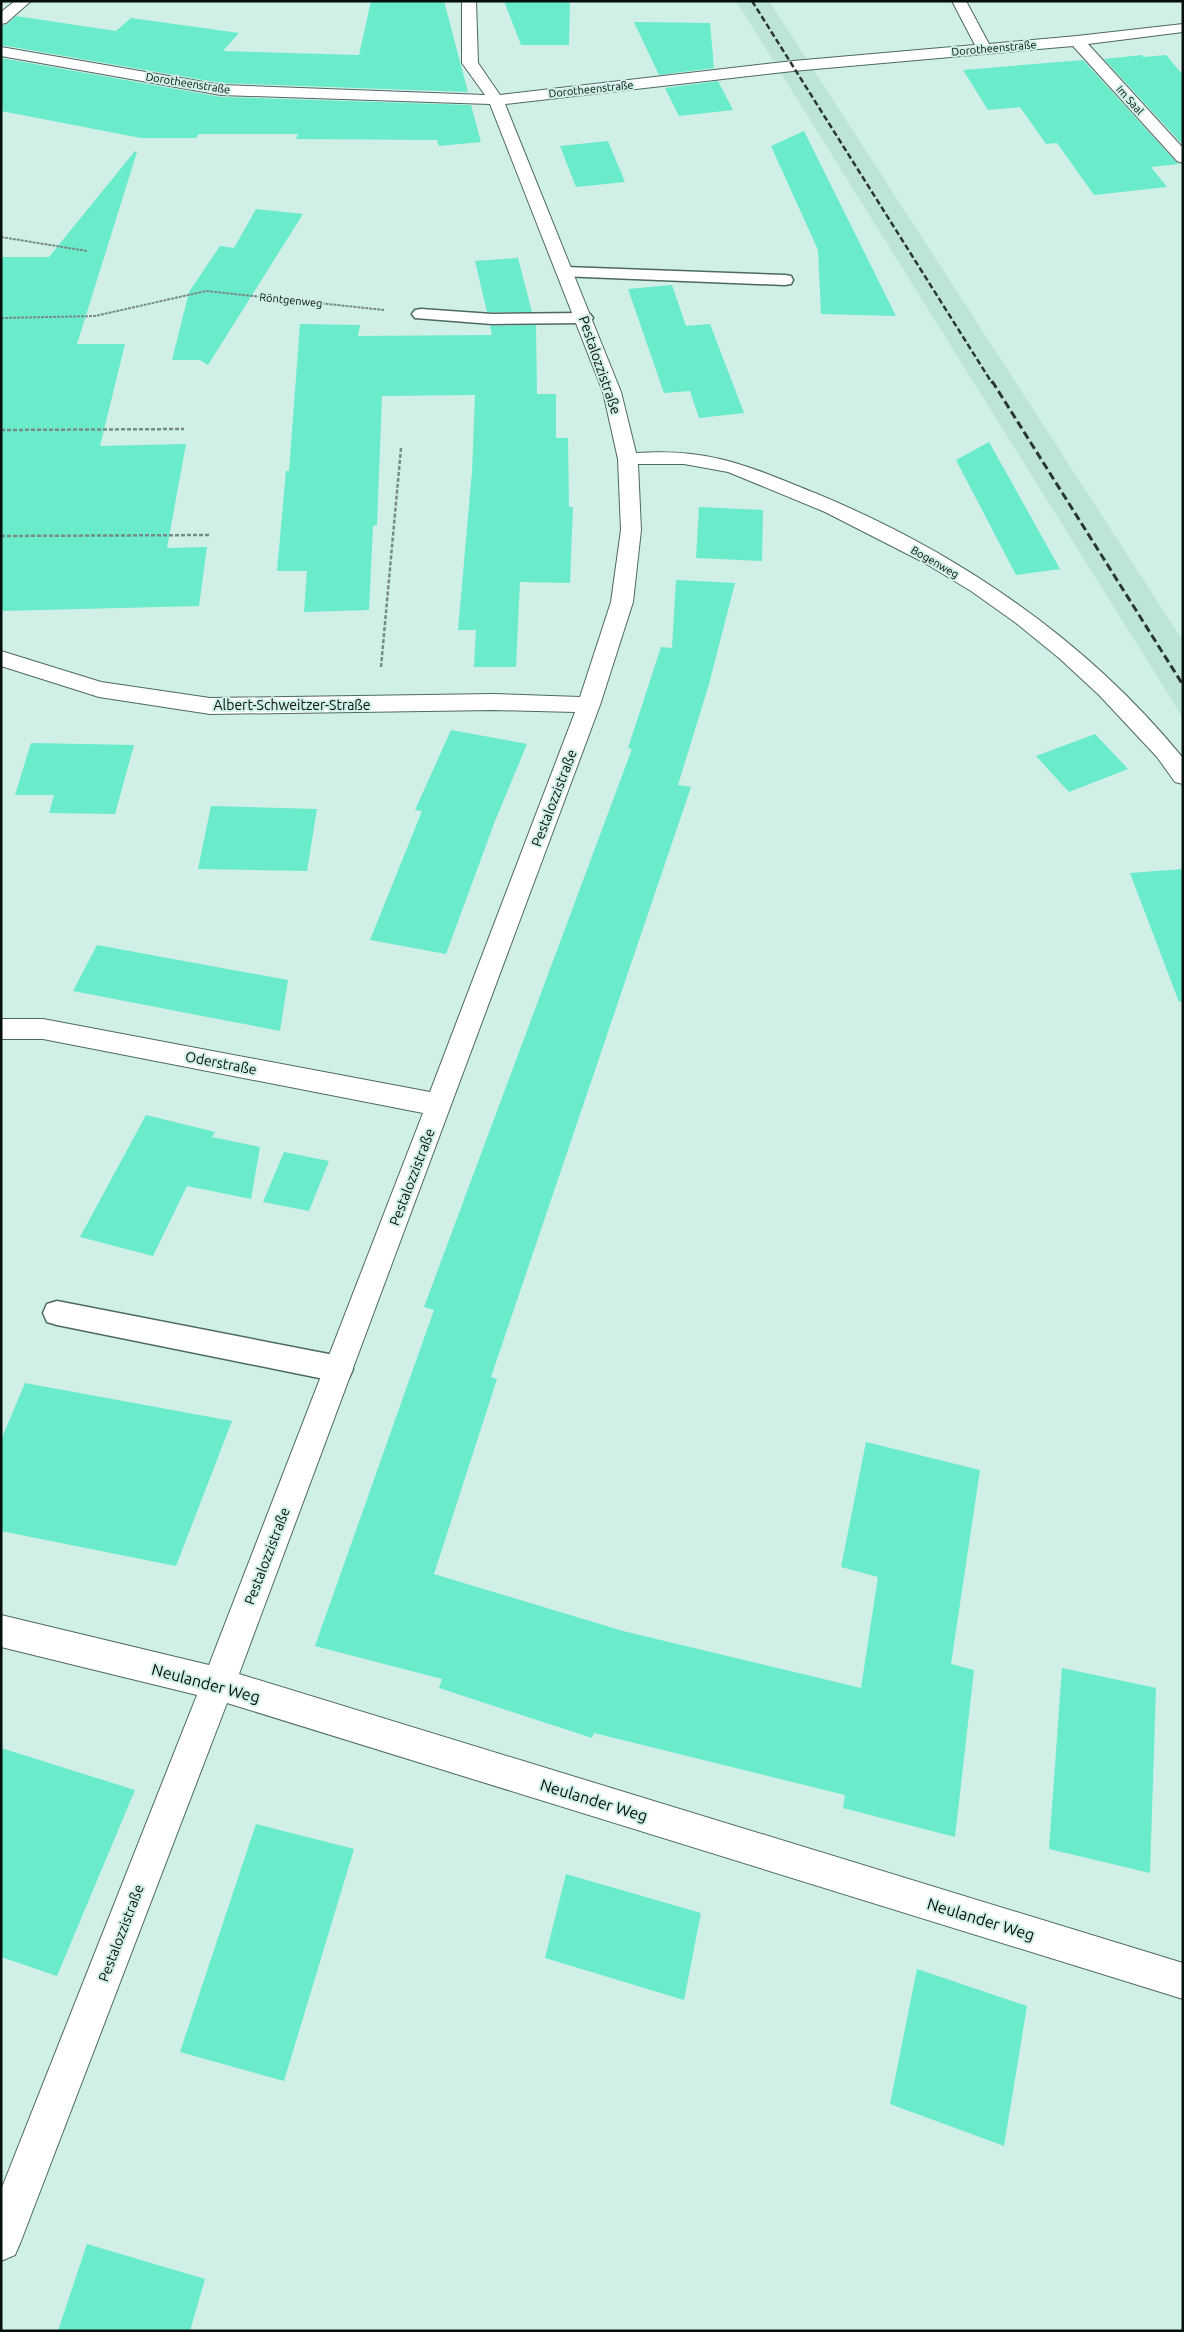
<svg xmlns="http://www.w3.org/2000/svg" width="1184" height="2332" viewBox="0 0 1184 2332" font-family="Ubuntu,sans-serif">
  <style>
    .built { fill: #bce4d8 }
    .building { fill: #6aebcc }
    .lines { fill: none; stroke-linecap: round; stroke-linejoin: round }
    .lane-casing { stroke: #4e6961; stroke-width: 3 }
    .street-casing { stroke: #4e6961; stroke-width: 2 }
    .path-far1 { stroke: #768c86; stroke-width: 2; stroke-dasharray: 3 1; stroke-linecap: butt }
    .path { stroke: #768c86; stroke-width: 2.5; stroke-dasharray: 4 2; stroke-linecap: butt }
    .lane { fill: #fff; fill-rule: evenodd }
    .street { fill: #fff; fill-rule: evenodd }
    .rail-far1 { stroke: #293632; stroke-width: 2.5; stroke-dasharray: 6 3; stroke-linecap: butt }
    .rail { stroke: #293632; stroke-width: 3; stroke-dasharray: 8 4; stroke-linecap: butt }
    .labels { text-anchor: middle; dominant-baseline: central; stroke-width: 4; stroke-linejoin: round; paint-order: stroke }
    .far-street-label { font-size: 11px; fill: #050f0c; stroke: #d0efe6 }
    .street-label { font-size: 14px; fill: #050f0c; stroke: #d0efe6 }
    .near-street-label { font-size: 16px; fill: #050f0c; stroke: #d0efe6 }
  </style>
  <rect width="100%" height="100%" fill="#d0efe6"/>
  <!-- built -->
  <polygon class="built" points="736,1 769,1 1183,641 1183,718"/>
  <!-- building -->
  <g class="building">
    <polygon points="371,1 444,1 468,92 221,83 1,45 1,26 7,24 16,16 116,31 131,18 239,33 223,51 359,55"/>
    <polygon points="504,1 570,1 569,45 521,45"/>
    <polygon points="634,22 710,23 714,68 659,75"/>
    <polygon points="1142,55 1143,57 1166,55 1183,75 1183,145 1104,59"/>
    <polygon points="1,58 221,97 471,105 481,142 439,146 437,140 296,139 298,134 199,134 196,138 141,138 1,111"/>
    <polygon points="1083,60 1176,162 1179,164 1151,167 1167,187 1094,195 1057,143 1046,144 1020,107 988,110 963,70"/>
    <polygon points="718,81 733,110 679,116 665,88"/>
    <polygon points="804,131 896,316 821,314 818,250 771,146"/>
    <polygon points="608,141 625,182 576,187 560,146"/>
    <polygon points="135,151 137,152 77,344 125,344 100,446 186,444 167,548 207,547 199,606 1,611 1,257 49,257"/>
    <polygon points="256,209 303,214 208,365 200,360 172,360 189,292 220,246 234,248"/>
    <polygon points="518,258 532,312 487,312 475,261"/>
    <polygon points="672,285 686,326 710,324 744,413 699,418 690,391 664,393 628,289"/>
    <polygon points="300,324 360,325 358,336 492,335 490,326 536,325 537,394 556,394 556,438 568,438 569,507 573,507 570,583 520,582 516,667 474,667 476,630 458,630 472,472 475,395 382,396 377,525 373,526 369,610 304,612 307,571 277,571 286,471 289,471"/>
    <polygon points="989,442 1060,569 1016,575 956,460"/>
    <polygon points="699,507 763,510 762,561 696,558"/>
    <polygon points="676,580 735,583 709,684 678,785 691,787 491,1377 497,1379 434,1574 623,1631 861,1688 878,1577 841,1567 866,1442 980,1470 951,1664 974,1670 955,1837 843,1808 845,1795 594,1733 592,1738 439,1688 442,1679 315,1646 434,1310 424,1307 632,749 628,748 661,647 672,648"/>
    <polygon points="451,730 527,744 495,821 446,954 370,940 422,811 415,810"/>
    <polygon points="1095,734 1128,769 1069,792 1036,756"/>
    <polygon points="31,743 134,745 115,814 49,813 54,795 15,795"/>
    <polygon points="211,806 317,809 307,871 198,869"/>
    <polygon points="1183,869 1183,1001 1179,1002 1130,873"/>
    <polygon points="97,945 288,980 280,1031 73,991"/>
    <polygon points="146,1115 215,1132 212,1137 260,1147 251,1199 187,1186 153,1256 80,1237"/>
    <polygon points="284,1152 329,1161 309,1211 263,1202"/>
    <polygon points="25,1383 232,1421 176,1566 1,1531 1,1440"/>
    <polygon points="1062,1668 1156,1688 1150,1873 1049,1849"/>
    <polygon points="1,1748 135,1790 57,1976 1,1957"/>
    <polygon points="256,1824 354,1849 284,2081 180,2052"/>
    <polygon points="566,1874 701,1913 684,2000 545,1958"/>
    <polygon points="917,1969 1027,2006 1004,2146 890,2104"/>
    <polygon points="87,2244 205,2279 190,2331 58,2331"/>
  </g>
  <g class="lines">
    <defs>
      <g id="lane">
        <polygon points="566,267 785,275 791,276 793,280 791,284 785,285 560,276 558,272 560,268"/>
        <polygon points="421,309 492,314 584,313 590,314 593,318 590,322 584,323 492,324 415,318 412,314 415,310"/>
        <polygon points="57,1301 339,1356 349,1360 353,1369 349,1378 339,1382 57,1325 47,1322 43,1313 47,1304"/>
      </g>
      <g id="street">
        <polygon points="15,1 31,1 6,23 1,24 1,12"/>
        <path d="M462,1H476L478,63L500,95L793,61L975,45L952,1H966L989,44L1077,36L1183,24V32L1088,44L1183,148V163L1177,161L1073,46L793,71L505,104L621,392L636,453C711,448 748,466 815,493C956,551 1086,639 1183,758V784L1175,782L1157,757L1099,695L1059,658L1016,623L971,591L923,562L825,512L728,472L684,464H638L641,530L633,602L600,705L239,1674L1183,1963V1999L227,1703L21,2241L15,2255L1,2261V2190L197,1695L1,1647V1615L209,1665L423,1113L43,1039H1V1019H43L430,1092L575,712L494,710L210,714L99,697L1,666V651L101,682L210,698L494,694L580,697L611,602L621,530L618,459L603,392L490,104L221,95L1,56V47L221,85L485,95L462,63Z"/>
      </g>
    </defs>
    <!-- lane casing -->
    <use href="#lane" class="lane-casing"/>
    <!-- street casing -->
    <use href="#street" class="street-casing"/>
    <!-- path-far1 -->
    <g class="path-far1">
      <polyline points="1,237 87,251"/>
      <polyline points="1,318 95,316 206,291 384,310"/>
    </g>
    <!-- path -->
    <g class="path">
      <polyline points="1,430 184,429"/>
      <polyline points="1,536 210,535"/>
      <polyline points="381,667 401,448"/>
    </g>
    <!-- lane -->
    <use href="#lane" class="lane"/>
    <!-- street -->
    <use href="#street" class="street"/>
    <!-- rail-far1 -->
    <polyline class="rail-far1" points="752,1 992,383"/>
    <!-- rail -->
    <polyline class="rail" points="992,381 1183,685"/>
  </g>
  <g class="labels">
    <!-- far-street labels -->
    <g class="far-street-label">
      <text transform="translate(994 48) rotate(-5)">Dorotheenstraße</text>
      <text transform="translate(188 83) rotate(9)">Dorotheenstraße</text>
      <text transform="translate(591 89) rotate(-6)">Dorotheenstraße</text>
      <text transform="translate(1130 100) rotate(48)">Im Saal</text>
      <text transform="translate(291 300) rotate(6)">Röntgenweg</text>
      <text transform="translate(935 562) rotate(30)">Bogenweg</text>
    </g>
    <!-- street labels -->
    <g class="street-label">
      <text transform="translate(600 365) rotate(71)">Pestalozzistraße</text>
      <text x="292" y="705">Albert-Schweitzer-Straße</text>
      <text transform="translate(554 798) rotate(-69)">Pestalozzistraße</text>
      <text transform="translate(221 1063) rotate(11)">Oderstraße</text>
      <text transform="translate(412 1177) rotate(-69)">Pestalozzistraße</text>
      <text transform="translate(267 1556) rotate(-69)">Pestalozzistraße</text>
      <text transform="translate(121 1933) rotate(-69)">Pestalozzistraße</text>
    </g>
    <!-- near-street labels -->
    <g class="near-street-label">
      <text transform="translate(206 1683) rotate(15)">Neulander Weg</text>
      <text transform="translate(594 1800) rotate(17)">Neulander Weg</text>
      <text transform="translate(981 1919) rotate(17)">Neulander Weg</text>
    </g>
  </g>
  <!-- border -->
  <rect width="1184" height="2332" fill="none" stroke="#050f0c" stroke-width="5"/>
</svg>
